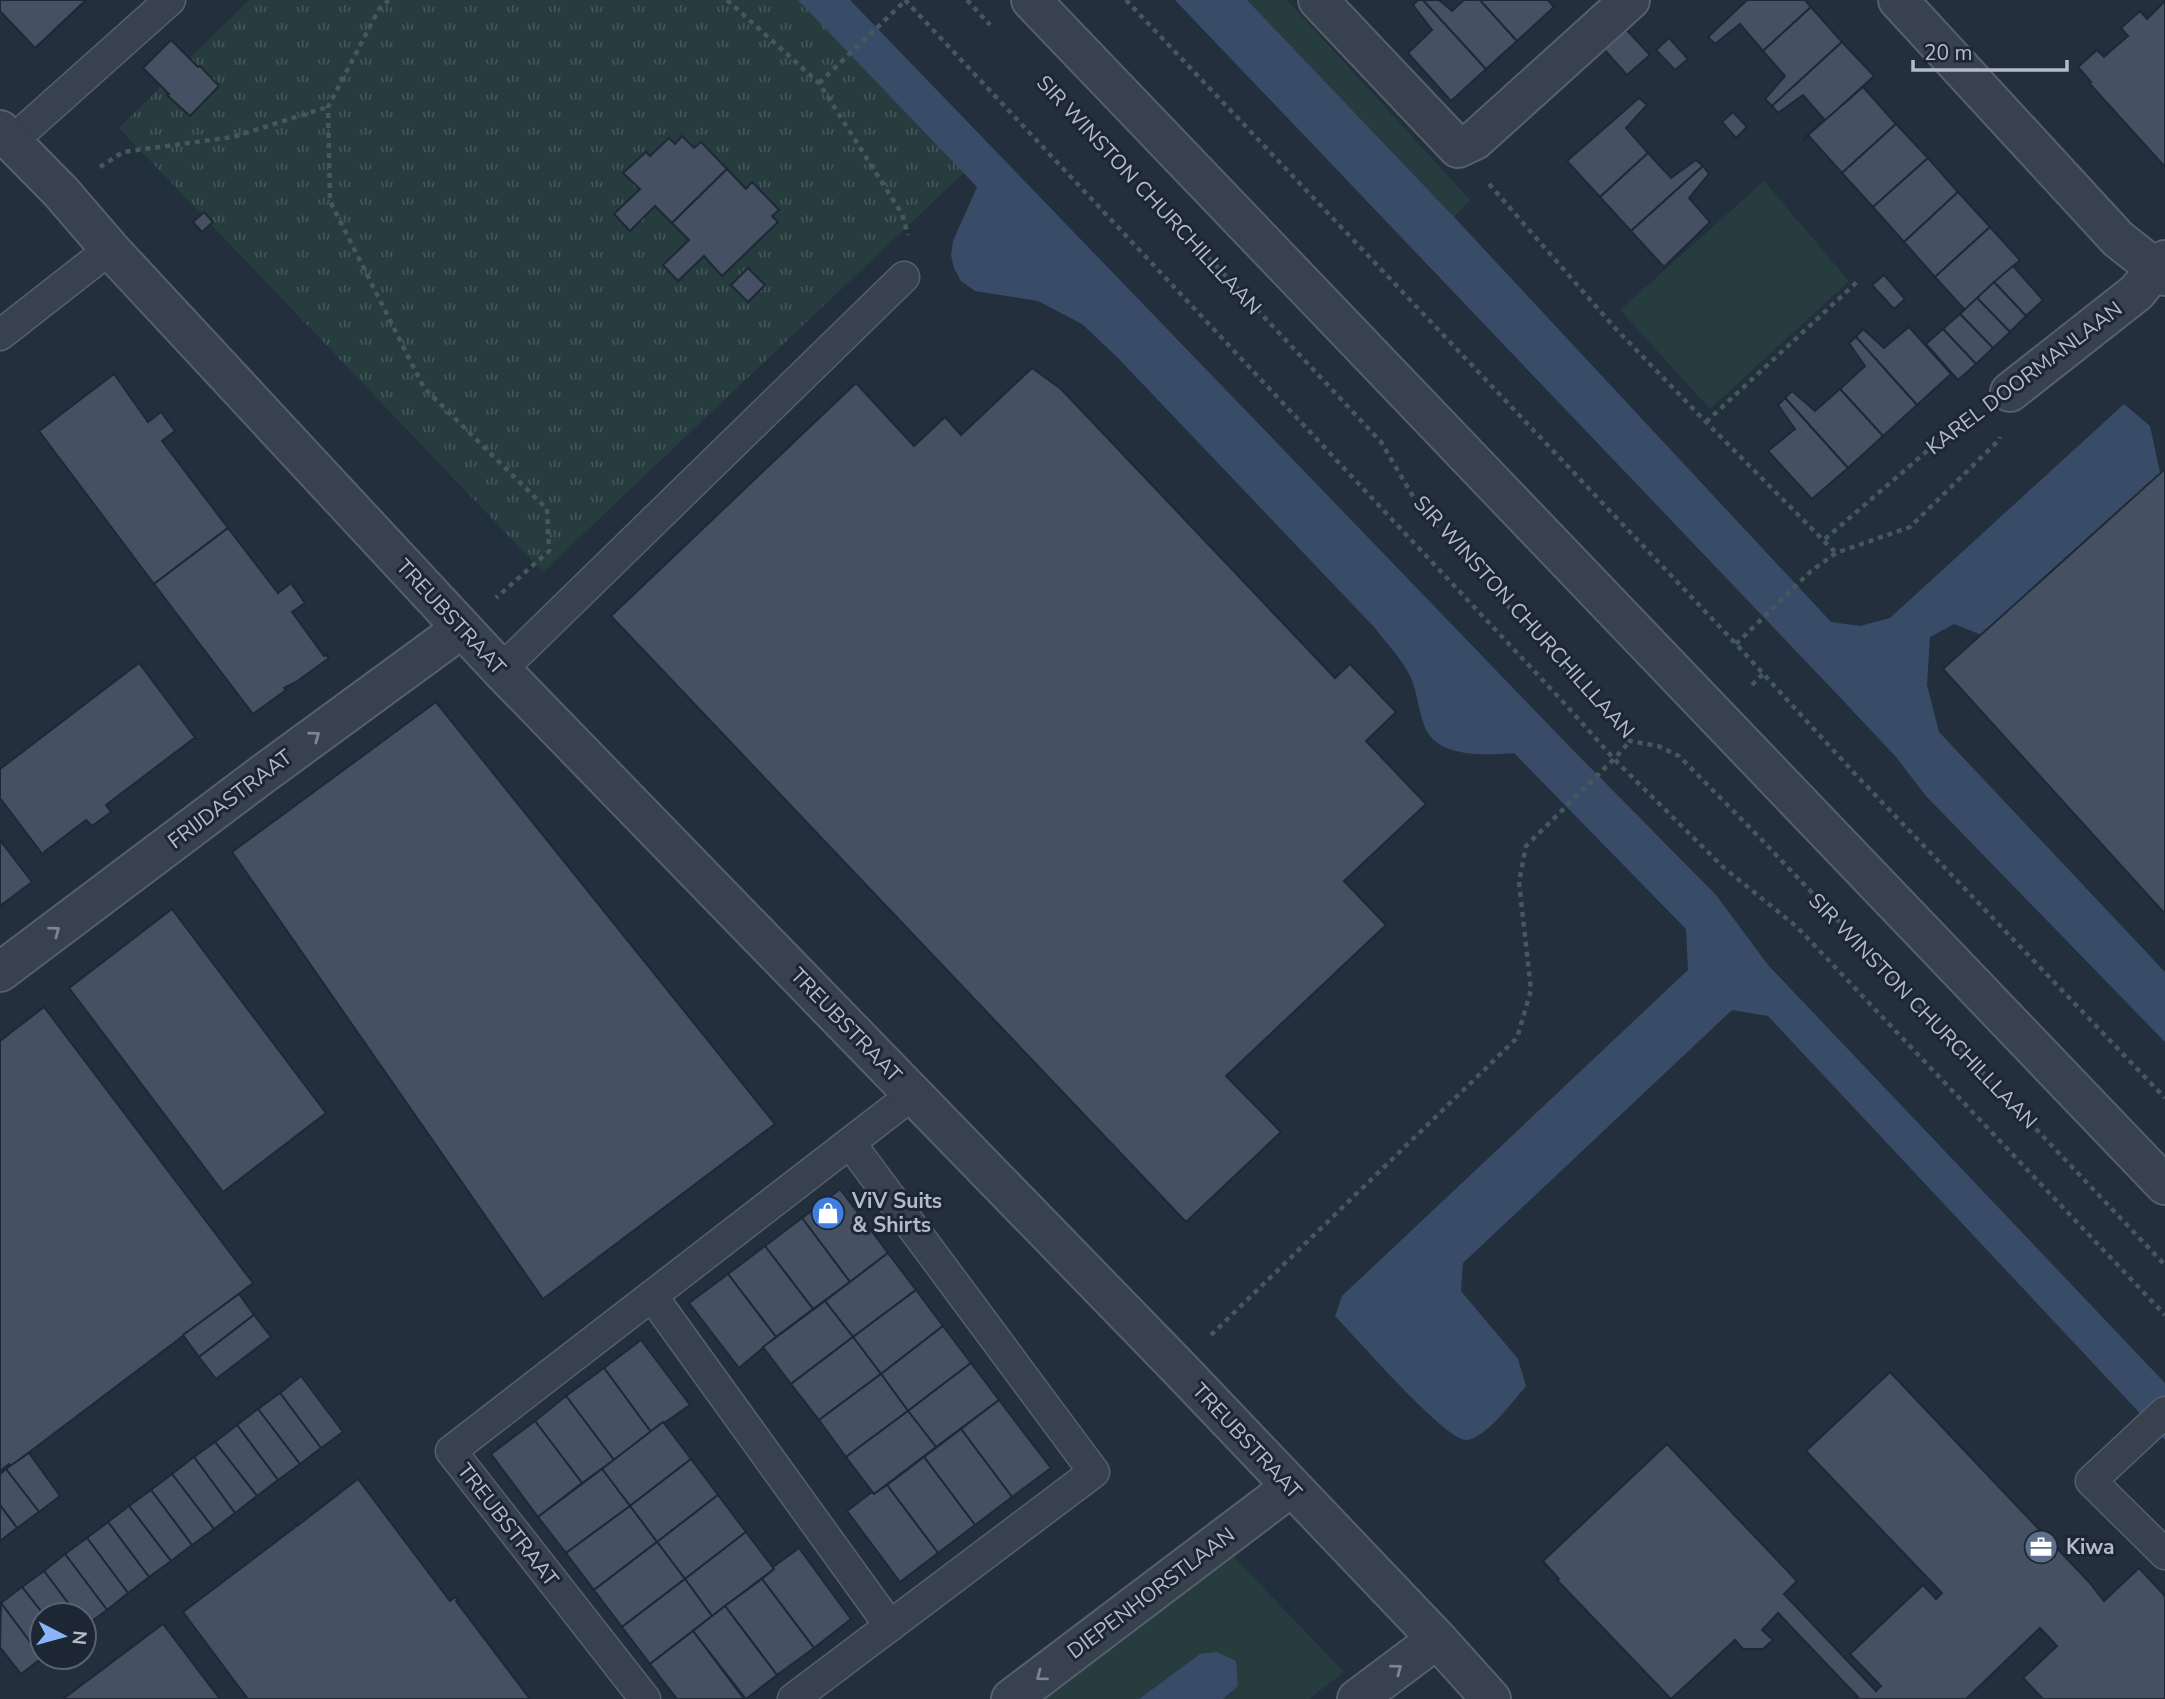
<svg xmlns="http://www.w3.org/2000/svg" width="2165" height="1699" viewBox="0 0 2165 1699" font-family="'Nunito Sans',sans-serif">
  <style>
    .grass { fill: #263c3f }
    .park { fill: url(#park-tufts) }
    .water { fill: #394c67 }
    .building { fill: #455162; stroke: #1f2835; stroke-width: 2 }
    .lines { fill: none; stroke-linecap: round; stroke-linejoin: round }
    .service-casing { stroke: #565f6c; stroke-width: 33 }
    .minor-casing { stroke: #565f6c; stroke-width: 42 }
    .tertiary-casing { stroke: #565f6c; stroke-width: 42 }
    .path { stroke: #44595c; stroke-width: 4.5; stroke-dasharray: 5 5; stroke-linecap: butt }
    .service { stroke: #38414e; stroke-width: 30 }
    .minor { stroke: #38414e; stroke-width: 38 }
    .tertiary { stroke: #38414e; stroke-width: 38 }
    .oneway { stroke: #7c8592 }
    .labels { text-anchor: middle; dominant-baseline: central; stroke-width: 6; stroke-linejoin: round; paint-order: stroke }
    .street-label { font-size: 21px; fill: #b4bcc9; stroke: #1d2633 }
    .poi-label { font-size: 21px; font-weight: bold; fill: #b4bcc9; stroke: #1d2633; text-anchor: start }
  </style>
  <defs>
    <pattern id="park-tufts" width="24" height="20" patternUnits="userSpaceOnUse" patternTransform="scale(1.75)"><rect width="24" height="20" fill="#263c3f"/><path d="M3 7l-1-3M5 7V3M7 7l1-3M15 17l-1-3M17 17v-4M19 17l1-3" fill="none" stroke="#435659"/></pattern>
  </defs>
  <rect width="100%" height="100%" fill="#242f3e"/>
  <!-- grass -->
  <g class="grass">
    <polygon points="1247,0 1287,0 1470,200 1454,217"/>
    <polygon points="1764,181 1849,281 1710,409 1620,310"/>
    <polygon points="1233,1556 1344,1672 1309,1699 1224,1699 1238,1686 1200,1654 1139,1699 1043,1699"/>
  </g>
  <!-- park -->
  <polygon class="park" points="249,0 814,0 974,163 543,572 119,128"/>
  <!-- water -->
  <g class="water">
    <path d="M798,0H850L1569,746L1716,895L1768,965L2165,1383V1440L1768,1016L1732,1010L1463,1263L1461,1291L1518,1359L1526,1386C1513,1401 1486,1438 1467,1440C1447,1443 1354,1335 1335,1316L1342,1296L1688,970L1686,929L1514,753C1489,755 1444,758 1428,733C1419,718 1418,692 1410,676C1402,659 1386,643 1375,628L1118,358L1082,324L1038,301L975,291L961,281L954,268L951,255L953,241L977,187Z"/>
    <polygon points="1175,0 1247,0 1454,217 1831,622 1860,626 1890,618 2124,404 2150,426 2160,473 1982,635 1954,624 1930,637 1927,685 1939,732 2165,972 2165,1042 1926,796 1896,757 1836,693"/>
    <polygon points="1217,1652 1236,1661 1238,1686 1223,1699 1139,1699 1200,1654"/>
  </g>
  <!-- building -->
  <g class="building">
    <polygon points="0,0 86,0 35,48 0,11"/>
    <polygon points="1418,0 1423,0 1486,69 1451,101 1408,53 1432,30 1413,5"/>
    <polygon points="1423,0 1439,0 1452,11 1464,0 1480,0 1517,41 1486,69"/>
    <polygon points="1480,0 1548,0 1554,7 1517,41"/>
    <polygon points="1747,0 1805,0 1811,7 1763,51 1740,24 1715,44 1708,37"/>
    <polygon points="2165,1 2165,167 2089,83 2091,82 2078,67 2097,50 2104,57 2128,36 2121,28 2140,11 2147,19"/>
    <polygon points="1811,7 1842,42 1772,106 1765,99 1785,76 1763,51"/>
    <polygon points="1624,27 1650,55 1627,75 1602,47"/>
    <polygon points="1669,38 1688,59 1675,70 1656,50"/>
    <polygon points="171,40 198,67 200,66 219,86 190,116 167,95 169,94 143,68"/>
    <polygon points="1842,42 1874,76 1804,140 1803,139 1824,119 1803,95 1778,113 1772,106"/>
    <polygon points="1863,87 1896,124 1842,173 1808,135"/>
    <polygon points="1639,98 1647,105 1626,128 1648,153 1600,197 1567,161"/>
    <polygon points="1733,112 1747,127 1736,138 1722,122"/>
    <polygon points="1896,124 1928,158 1873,207 1842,173"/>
    <polygon points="682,136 694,148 701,142 727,169 672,223 655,206 630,231 614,214 640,189 623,173 646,152 650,156 669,138 675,144"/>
    <polygon points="1648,153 1671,178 1696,160 1703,166 1631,231 1600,197"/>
    <polygon points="1928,158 1958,192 1904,242 1873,207"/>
    <polygon points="1703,166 1709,174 1689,198 1710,222 1664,267 1631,231"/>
    <polygon points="727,169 746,189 752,182 779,210 772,216 778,222 722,276 704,256 678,281 663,265 689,240 672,223"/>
    <polygon points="1958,192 1990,227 1935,277 1904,242"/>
    <polygon points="204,212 213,222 202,232 193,222"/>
    <polygon points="1990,227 2020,260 1965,310 1935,277"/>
    <polygon points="2013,266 2043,300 2026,316 1994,282"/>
    <polygon points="748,268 765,285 748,302 731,285"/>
    <polygon points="1884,275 1905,299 1894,309 1872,285"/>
    <polygon points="1994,282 2026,316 2010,332 1977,298"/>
    <polygon points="1977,298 2010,332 1993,348 1960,314"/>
    <polygon points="1960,314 1993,348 1976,364 1943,329"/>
    <polygon points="1909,327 1951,374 1917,405 1856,337 1863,329 1884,348"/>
    <polygon points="1943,329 1976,364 1958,380 1926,344"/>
    <polygon points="1856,337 1917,405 1883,436 1840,389 1865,366 1849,343"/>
    <polygon points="1032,368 1061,389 1335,678 1350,664 1396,712 1366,741 1426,804 1344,881 1386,925 1226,1076 1281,1132 1186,1222 611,616 856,383 914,446 945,417 961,435"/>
    <polygon points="114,374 148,422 161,412 175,431 162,441 228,528 154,584 39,431"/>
    <polygon points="1840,389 1883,436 1848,468 1785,398 1792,391 1815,411"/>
    <polygon points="1785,398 1848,468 1812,499 1768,451 1795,429 1778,405"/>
    <polygon points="2165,469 2165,914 1943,669"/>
    <polygon points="228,528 278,593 291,583 305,603 292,612 324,656 326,655 329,658 296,682 284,688 286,690 253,714 154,584"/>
    <polygon points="139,663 196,739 193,739 106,805 111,812 92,826 86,820 44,852 43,855 0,798 0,769"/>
    <polygon points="436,702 775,1124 543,1299 232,852"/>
    <polygon points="0,840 32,882 0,906"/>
    <polygon points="172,909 326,1113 223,1192 69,988"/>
    <polygon points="44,1007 253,1283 11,1466 9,1464 0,1471 0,1041"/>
    <polygon points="840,1189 888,1253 850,1282 802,1218"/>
    <polygon points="802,1218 850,1282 813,1309 765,1246"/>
    <polygon points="765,1246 813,1309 776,1337 728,1274"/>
    <polygon points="888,1253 916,1290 853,1337 825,1301"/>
    <polygon points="728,1274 776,1337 739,1368 689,1303"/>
    <polygon points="916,1290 943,1326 881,1374 853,1337"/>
    <polygon points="239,1294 254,1315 199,1357 183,1335"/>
    <polygon points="825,1301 853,1337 791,1384 763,1347"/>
    <polygon points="254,1315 271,1337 216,1379 199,1357"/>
    <polygon points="943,1326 971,1363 908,1411 881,1374"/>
    <polygon points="853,1337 881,1374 819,1420 791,1384"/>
    <polygon points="641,1340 690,1405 651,1432 604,1368"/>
    <polygon points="971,1363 999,1400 936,1447 908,1411"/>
    <polygon points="604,1368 651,1432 614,1460 566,1396"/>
    <polygon points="1890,1372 2089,1582 2104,1601 2139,1568 2165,1596 2165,1699 2043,1699 2023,1678 2057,1646 2040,1628 1966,1699 1856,1699 1858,1697 1778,1613 1762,1630 1773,1640 1763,1649 1743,1649 1735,1640 1671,1699 1557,1580 1559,1579 1543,1561 1667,1444 1797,1581 1784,1594 1876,1691 1881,1686 1850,1654 1923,1585 1936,1599 1942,1593 1806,1451"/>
    <polygon points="881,1374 908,1411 846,1457 819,1420"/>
    <polygon points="301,1376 343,1432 321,1448 280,1393"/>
    <polygon points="280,1393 321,1448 300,1464 258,1409"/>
    <polygon points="566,1396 614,1460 582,1483 535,1421"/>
    <polygon points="999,1400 1051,1468 1012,1497 961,1429"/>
    <polygon points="258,1409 300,1464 278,1480 237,1425"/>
    <polygon points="908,1411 936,1447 874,1494 846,1457"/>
    <polygon points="535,1421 582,1483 538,1517 491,1454"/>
    <polygon points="663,1422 691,1459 630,1506 602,1469"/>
    <polygon points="237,1425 278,1480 257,1496 215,1442"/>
    <polygon points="961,1429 1012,1497 975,1525 924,1457"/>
    <polygon points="215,1442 257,1496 235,1513 194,1457"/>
    <polygon points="29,1453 60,1496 39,1512 6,1469"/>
    <polygon points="194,1457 235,1513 214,1529 172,1474"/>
    <polygon points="924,1457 975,1525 938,1553 887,1485"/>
    <polygon points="691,1459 718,1495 657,1542 630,1506"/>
    <polygon points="6,1469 39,1512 17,1528 0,1505 0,1474"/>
    <polygon points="602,1469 630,1506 566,1553 538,1517"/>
    <polygon points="172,1474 214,1529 192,1545 151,1490"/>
    <polygon points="358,1479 450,1601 455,1597 458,1600 456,1601 530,1699 248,1699 183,1612 294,1528 296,1524 297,1526"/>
    <polygon points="887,1485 938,1553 900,1582 847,1511 872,1492 874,1494"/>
    <polygon points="151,1490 192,1545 171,1561 129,1506"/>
    <polygon points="718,1495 746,1532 685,1579 657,1542"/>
    <polygon points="0,1505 17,1528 0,1541"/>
    <polygon points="129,1506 171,1561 149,1577 108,1522"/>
    <polygon points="630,1506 657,1542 594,1590 566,1553"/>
    <polygon points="108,1522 149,1577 128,1593 87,1538"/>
    <polygon points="746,1532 774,1569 712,1616 685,1579"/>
    <polygon points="87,1538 128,1593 107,1610 65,1554"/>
    <polygon points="657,1542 685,1579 622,1627 594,1590"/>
    <polygon points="799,1548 851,1619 814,1648 762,1579 774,1569 773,1567"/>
    <polygon points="65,1554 107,1610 85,1626 84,1615 77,1615 44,1571"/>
    <polygon points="44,1571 77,1615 44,1615 22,1587"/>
    <polygon points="685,1579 712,1616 650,1664 622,1627"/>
    <polygon points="762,1579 814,1648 777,1675 725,1606"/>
    <polygon points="22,1587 44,1615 42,1615 42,1658 1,1603"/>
    <polygon points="1,1603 42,1658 21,1674 0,1647"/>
    <polygon points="725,1606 777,1675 746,1699 693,1631"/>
    <polygon points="163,1624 220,1699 63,1699"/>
    <polygon points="693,1631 744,1699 677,1699 650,1664"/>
  </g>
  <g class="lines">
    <defs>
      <g id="service">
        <polyline points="11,142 170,0"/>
        <polyline points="0,335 110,249"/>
        <polyline points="501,670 904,277"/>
        <polyline points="652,1296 890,1626"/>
        <polyline points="2165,1412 2091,1481 2165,1554"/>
        <polyline points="645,1699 451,1451 913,1094"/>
        <polyline points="793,1699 1094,1472 850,1143"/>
      </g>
      <g id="minor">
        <polyline points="1318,0 1458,148 1475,140 1630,0"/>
        <polyline points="1898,0 2118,239 2165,276"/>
        <polyline points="0,130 61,192 110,249 501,670 1178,1367 1437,1639 1491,1699"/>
        <polyline points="2010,392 2137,292 2156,268 2165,260"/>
        <polyline points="0,972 263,774 461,629"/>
        <polyline points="1011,1699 1291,1487"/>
        <polyline points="1357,1699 1437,1639"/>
      </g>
      <polyline id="tertiary" points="1031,0 2165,1185"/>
    </defs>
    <!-- service casing -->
    <use href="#service" class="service-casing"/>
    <!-- minor casing -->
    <use href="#minor" class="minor-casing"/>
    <!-- tertiary casing -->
    <use href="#tertiary" class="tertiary-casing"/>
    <!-- path -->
    <g class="path">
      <polyline points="389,0 379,9 328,107 330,201 424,388 547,509 549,551 496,598"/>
      <polyline points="727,0 819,83 902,214 908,235"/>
      <polyline points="905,0 1566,705 1614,759 1723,867 1797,927 2165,1315"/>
      <polyline points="967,0 990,25"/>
      <polyline points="1126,0 1736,644 1856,775 2165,1098"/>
      <polyline points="819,83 906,0"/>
      <polyline points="100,167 123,152 233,137 328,107"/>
      <polyline points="1489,184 1614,327 1706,422 1836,553"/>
      <polyline points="1209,258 1381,442 1421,510 1630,741 1658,746 1679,756 1761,839 2165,1265"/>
      <polyline points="1706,422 1857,282"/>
      <polyline points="1825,539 1970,414"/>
      <polyline points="1736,644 1811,571 1836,553 1910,527 1999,440 2000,437"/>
      <polyline points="1752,685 1763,674"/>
      <polyline points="1211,1335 1517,1038 1531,990 1519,882 1526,846 1614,759 1630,741"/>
    </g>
    <!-- service -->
    <use href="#service" class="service"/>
    <!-- minor -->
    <use href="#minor" class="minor"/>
    <!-- tertiary -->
    <use href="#tertiary" class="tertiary"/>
  </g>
  <!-- one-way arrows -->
  <defs><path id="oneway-chevron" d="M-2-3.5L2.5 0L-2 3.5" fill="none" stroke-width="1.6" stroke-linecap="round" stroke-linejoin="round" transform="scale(1.75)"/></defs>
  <g class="oneway">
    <use href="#oneway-chevron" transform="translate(315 736) rotate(-36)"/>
    <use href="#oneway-chevron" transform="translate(55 931) rotate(-37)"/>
    <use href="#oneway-chevron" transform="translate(1397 1669) rotate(-37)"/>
    <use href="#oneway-chevron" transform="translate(1041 1676) rotate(143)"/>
  </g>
  <!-- icons -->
  <defs>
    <symbol id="shop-disc" viewBox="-11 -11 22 22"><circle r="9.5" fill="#3f7fe0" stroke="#1d2633"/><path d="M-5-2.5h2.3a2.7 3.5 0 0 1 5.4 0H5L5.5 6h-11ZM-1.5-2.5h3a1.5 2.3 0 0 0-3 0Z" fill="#fff"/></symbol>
    <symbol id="office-disc" viewBox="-11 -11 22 22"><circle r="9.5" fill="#5c6f8a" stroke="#1d2633"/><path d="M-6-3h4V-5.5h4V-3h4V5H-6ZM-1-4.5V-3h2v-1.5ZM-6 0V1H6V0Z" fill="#fff"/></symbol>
  </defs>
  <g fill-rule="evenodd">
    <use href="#shop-disc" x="809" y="1194" width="38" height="38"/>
    <use href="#office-disc" x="2022" y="1528" width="38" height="38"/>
  </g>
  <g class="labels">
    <!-- street labels -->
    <g class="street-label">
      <text transform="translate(1149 195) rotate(47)">SIR WINSTON CHURCHILLLAAN</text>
      <text transform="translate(2024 378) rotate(-37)">KAREL DOORMANLAAN</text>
      <text transform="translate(451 617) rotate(47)">TREUBSTRAAT</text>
      <text transform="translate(1524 617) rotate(48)">SIR WINSTON CHURCHILLLAAN</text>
      <text transform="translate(230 799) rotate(-37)">FRIJDASTRAAT</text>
      <text transform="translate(1923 1011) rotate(46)">SIR WINSTON CHURCHILLLAAN</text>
      <text transform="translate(846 1025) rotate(46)">TREUBSTRAAT</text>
      <text transform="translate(1247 1441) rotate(47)">TREUBSTRAAT</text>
      <text transform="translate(508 1525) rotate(52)">TREUBSTRAAT</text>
      <text transform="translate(1151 1593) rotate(-37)">DIEPENHORSTLAAN</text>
    </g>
    <!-- poi labels -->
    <g class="poi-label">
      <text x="852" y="1201">ViV Suits<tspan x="852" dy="24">&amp; Shirts</tspan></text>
      <text x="2066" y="1547">Kiwa</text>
    </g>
  </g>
  <!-- north arrow -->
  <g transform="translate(63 1636) rotate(96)"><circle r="33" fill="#1d2633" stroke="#59626f" stroke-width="2"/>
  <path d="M0-5L12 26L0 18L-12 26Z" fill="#8ab4f8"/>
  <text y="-10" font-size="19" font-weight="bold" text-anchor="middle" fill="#b4bcc9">N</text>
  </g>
  <!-- scale -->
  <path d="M1913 60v10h154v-10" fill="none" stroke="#b4bcc9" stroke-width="3.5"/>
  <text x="1924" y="60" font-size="21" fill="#b4bcc9" stroke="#1d2633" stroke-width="5" paint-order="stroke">20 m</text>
</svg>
